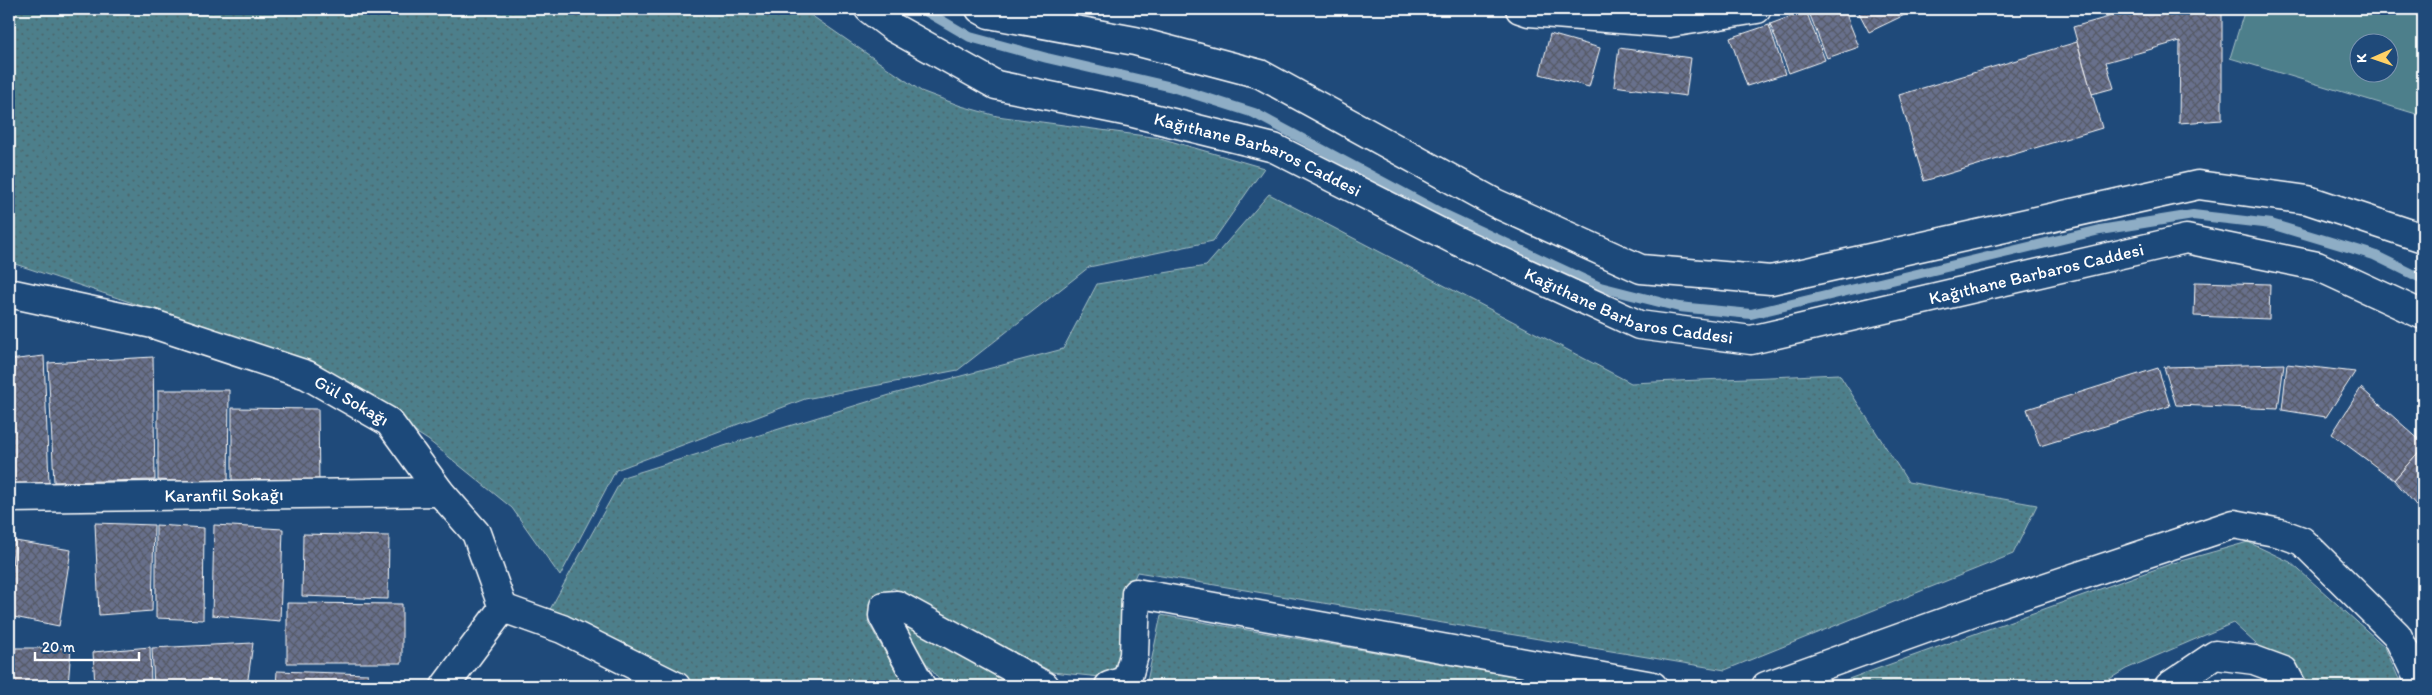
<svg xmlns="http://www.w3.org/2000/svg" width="2432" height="695" viewBox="0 0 2432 695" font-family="Itim,sans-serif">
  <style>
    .grass { fill: url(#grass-dots); stroke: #a6bfc5 }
    .park { fill: #4d7f8b; stroke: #a6bfc5; fill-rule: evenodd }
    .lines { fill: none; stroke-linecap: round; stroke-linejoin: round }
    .stream { stroke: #8eadc5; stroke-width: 10 }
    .building { fill: url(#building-cross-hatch); stroke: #fff }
    .minor-casing { stroke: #fff; stroke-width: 31 }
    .major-casing { stroke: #fff; stroke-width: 31 }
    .minor { stroke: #1f4a7a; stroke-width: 28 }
    .major { stroke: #1f4a7a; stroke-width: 28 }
    .labels { text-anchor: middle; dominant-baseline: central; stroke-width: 4; stroke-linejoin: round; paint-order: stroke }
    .street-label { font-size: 18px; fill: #fff; stroke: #1f4a7a }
  </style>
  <defs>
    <pattern id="grass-dots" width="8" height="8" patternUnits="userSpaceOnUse" patternTransform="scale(1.25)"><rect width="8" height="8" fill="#4d7f8b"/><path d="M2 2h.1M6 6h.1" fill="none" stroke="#4c666c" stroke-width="1.8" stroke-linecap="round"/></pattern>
    <pattern id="building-cross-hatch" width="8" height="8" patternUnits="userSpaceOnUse" patternTransform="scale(1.25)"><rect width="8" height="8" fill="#686f8c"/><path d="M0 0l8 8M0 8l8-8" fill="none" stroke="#575a66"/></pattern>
  </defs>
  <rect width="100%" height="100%" fill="#1f4a7a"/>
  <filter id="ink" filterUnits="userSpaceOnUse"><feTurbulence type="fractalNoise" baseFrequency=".02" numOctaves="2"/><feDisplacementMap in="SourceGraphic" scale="10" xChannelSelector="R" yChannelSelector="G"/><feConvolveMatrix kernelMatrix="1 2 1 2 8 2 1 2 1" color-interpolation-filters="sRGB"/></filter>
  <g filter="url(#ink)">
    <!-- grass -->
    <g class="grass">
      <polygon points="9,9 802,9 921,91 961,106 997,116 1160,138 1264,168 1213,241 1089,267 958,370 805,399 616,470 560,576 512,508 428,440 296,357 9,262"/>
      <polygon points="1269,194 1631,383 1839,374 1908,482 2037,505 2013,554 1725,670 1137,572 1125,598 1124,661 1110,678 1052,672 893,588 873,602 868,622 904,686 678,686 548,613 623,477 893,394 1063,349 1097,284 1206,266"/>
      <polygon points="2248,542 2290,562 2385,647 2402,686 2302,686 2233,623 2126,669 2098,686 1829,686 2170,564"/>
      <polygon points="1161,615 1571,686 1146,686"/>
      <polygon points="905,621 1019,686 944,686 898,627"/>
    </g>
    <!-- park -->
    <path class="park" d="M2245,9H2423V116L2230,58ZM2360,42H2390V72H2360Z"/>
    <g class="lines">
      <!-- stream -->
      <polyline class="stream" points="922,9 970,37 1047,58 1172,87 1254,113 1439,212 1600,287 1679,307 1751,314 2100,230 2193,215 2271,224 2374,255 2423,279"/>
    </g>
    <!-- building -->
    <g class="building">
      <polygon points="1812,9 1844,9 1859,47 1827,58 1808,10"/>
      <polygon points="1857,9 1917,9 1869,32"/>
      <polygon points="2137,9 2222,9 2222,120 2179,123 2180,41 2106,62 2114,88 2092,94 2073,27"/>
      <polygon points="1806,11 1825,60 1789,73 1770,24"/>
      <polygon points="1769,25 1785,74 1747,86 1730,38"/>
      <polygon points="1550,34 1600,48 1589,87 1540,74"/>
      <polygon points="2077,42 2102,128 1924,181 1899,95"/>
      <polygon points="1619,48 1691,58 1686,96 1614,86"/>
      <polygon points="2195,282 2270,284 2269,319 2194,316"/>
      <polygon points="44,356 49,483 9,485 9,360"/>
      <polygon points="153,357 155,480 54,482 48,363"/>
      <polygon points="2284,364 2278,409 2176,405 2164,367"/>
      <polygon points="2287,364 2355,372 2326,417 2282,410"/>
      <polygon points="2158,368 2170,406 2040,446 2027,409"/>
      <polygon points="2361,388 2423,443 2423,447 2394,480 2332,434"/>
      <polygon points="158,390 229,390 228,484 158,480"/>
      <polygon points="232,408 318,409 319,486 232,487"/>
      <polygon points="2423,447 2423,513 2394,480"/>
      <polygon points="95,523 154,525 152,611 99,615"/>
      <polygon points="156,525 204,528 203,620 156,618"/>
      <polygon points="214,525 283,529 280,621 212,615"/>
      <polygon points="303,534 389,536 388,599 302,596"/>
      <polygon points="9,541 15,541 9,592"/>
      <polygon points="15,541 71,550 59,626 9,616 9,592"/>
      <polygon points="287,603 402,604 402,663 287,663"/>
      <polygon points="253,643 247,686 154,686 152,648"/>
      <polygon points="150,647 151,686 95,686 93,652"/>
      <polygon points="15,648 71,648 68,686 12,686"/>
      <polygon points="277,671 368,674 368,686 276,686"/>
    </g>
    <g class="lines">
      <defs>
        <g id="minor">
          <polyline points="1520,9 1529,12 1670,23 1757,9"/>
          <path id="s1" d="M9,293L153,324L307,375L389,422L440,492L476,533L503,608L445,686"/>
          <path id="s2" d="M9,498L440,492"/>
          <polyline points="503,608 562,629 676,686"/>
          <polyline points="921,686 883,616 884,606 897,605 1045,686"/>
          <polyline points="1109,686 1127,680 1134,655 1136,593 1653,686"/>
          <polyline points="1766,686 1978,610 2234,524 2280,533 2302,541 2397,635 2422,686"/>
          <polyline points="2169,686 2215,655 2254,660 2284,671 2292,686"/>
        </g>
        <g id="major">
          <path id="s3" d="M869,9L894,28L996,85L1129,112L1274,148L1453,239L1639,325L1751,340L2186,239L2317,266L2423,315"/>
          <polyline points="980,9 989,14 1135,41 1260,74 1495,203 1641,269 1771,280 2198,185 2308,200 2423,238"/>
        </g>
      </defs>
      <!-- minor casing -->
      <use href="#minor" class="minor-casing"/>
      <!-- major casing -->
      <use href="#major" class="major-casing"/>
      <!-- minor -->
      <use href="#minor" class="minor"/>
      <!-- major -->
      <use href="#major" class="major"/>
    </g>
  </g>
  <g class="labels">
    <!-- street labels -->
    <g class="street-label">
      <text stroke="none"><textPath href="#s3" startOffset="420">Kağıthane Barbaros Caddesi</textPath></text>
      <text stroke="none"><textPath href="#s3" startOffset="1245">Kağıthane Barbaros Caddesi</textPath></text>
      <text stroke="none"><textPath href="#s3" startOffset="824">Kağıthane Barbaros Caddesi</textPath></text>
      <text stroke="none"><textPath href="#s1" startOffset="361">Gül Sokağı</textPath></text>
      <text stroke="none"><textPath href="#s2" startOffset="215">Karanfil Sokağı</textPath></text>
    </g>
  </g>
  <!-- margin -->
  <rect width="2432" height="695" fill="none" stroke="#1f4a7a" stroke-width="30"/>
  <rect x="15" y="15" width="2402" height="665" fill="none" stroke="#fff" stroke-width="2" filter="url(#ink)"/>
  <!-- north arrow -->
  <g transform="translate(2374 58) rotate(268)"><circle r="24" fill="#1f4a7a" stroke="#7992af"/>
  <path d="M0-4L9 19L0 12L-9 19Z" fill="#ffd166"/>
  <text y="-8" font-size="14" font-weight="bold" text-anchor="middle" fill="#ffffff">K</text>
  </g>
  <!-- scale -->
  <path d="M35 652v8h104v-8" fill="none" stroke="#ffffff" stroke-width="2.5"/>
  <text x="42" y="652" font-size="15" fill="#ffffff" stroke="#1f4a7a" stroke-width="4" paint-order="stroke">20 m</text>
</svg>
